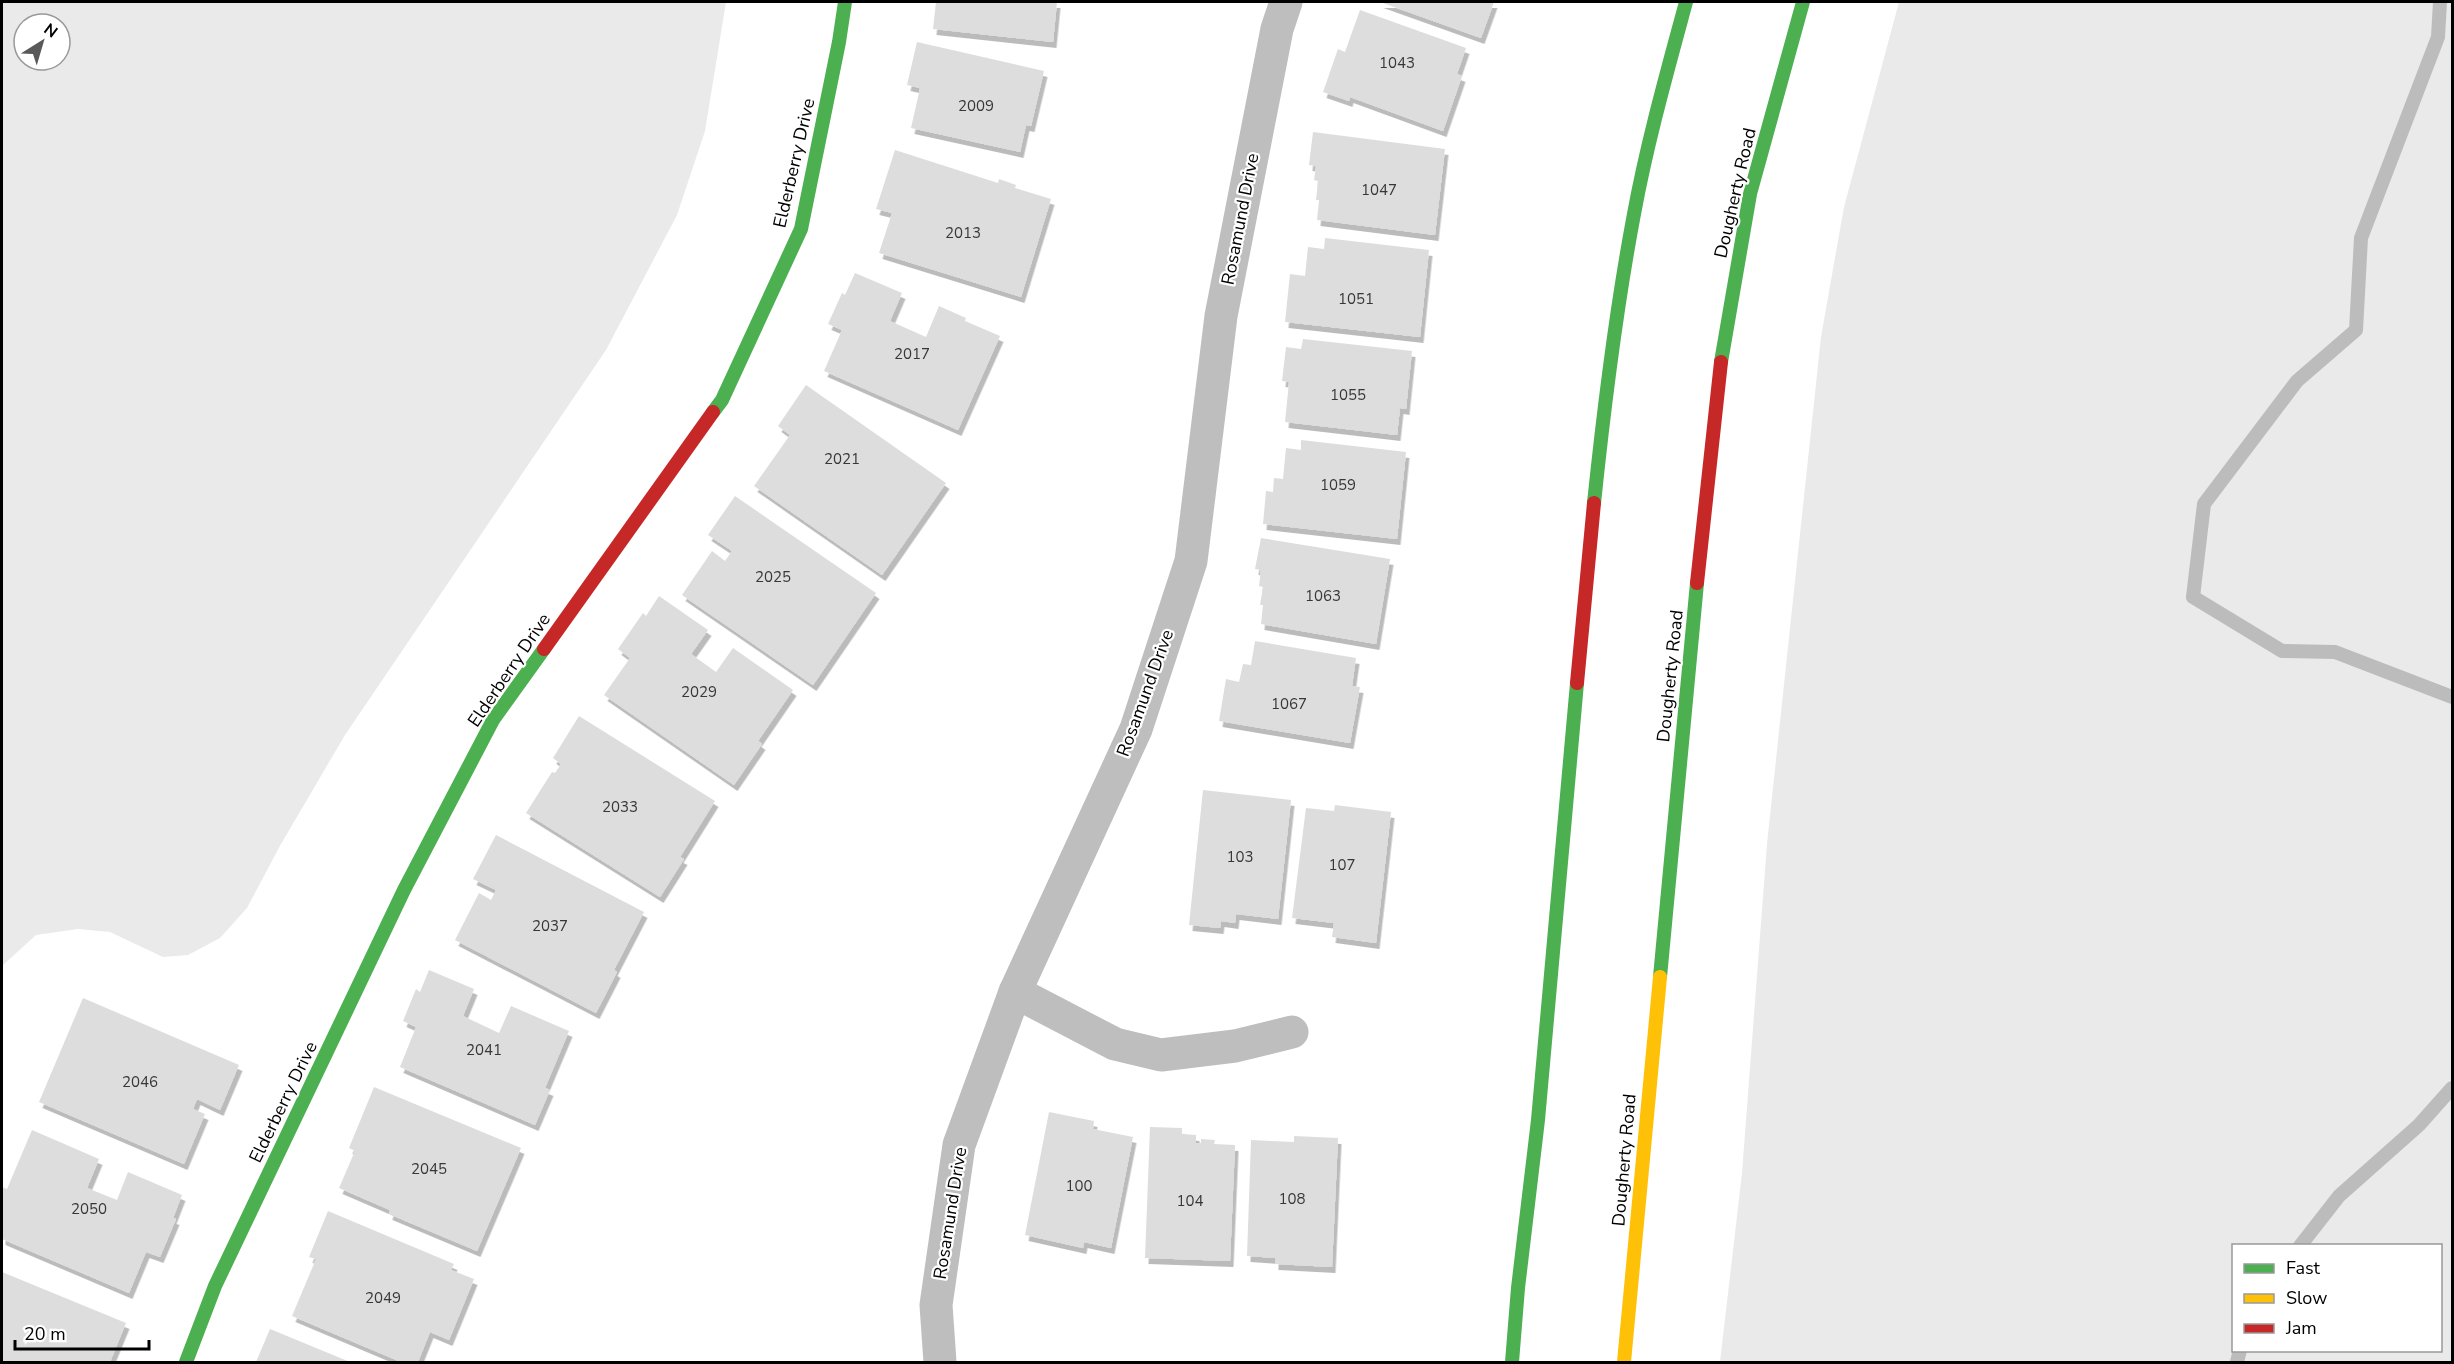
<svg xmlns="http://www.w3.org/2000/svg" width="2454" height="1364" viewBox="0 0 2454 1364" font-family="'Nunito Sans',sans-serif">
  <style>
    .green { fill: #eaeaea; fill-rule: evenodd }
    .lines { fill: none; stroke-linecap: round; stroke-linejoin: round }
    .stream { stroke: #bcbcbc; stroke-width: 14 }
    .building { fill: #ddd; filter: url(#shadow) }
    .street { stroke: #bebebe; stroke-width: 33 }
    .fast { stroke: #4caf50; stroke-width: 14 }
    .slow { stroke: #ffc107; stroke-width: 14 }
    .jam { stroke: #c62828; stroke-width: 14 }
    .labels { text-anchor: middle; dominant-baseline: central; stroke-width: 4.5; stroke-linejoin: round; paint-order: stroke }
    .number-label { font-size: 15px; fill: #373737 }
    .street-label { font-size: 18px; fill: #000; stroke: #fff }
  </style>
  <defs>
    <filter id="shadow"><feDropShadow dx="3.5" dy="6" stdDeviation="0" flood-color="#0004"/></filter>
  </defs>
  <rect width="100%" height="100%" fill="#fff"/>
  <!-- green -->
  <g class="green">
    <path d="M2,2H726L705,131L677,215L606,350L345,735L281,844L247,908L220,938L188,955L163,957L110,932L78,929L36,935L2,966ZM24,24H60V60H24Z"/>
    <path d="M1899,2H2452V1362H1720L1742,1173L1767,844L1821,337L1844,207ZM2234,1246H2440V1350H2234Z"/>
  </g>
  <g class="lines">
    <!-- stream -->
    <g class="stream">
      <polyline points="2440,2 2438,37 2361,238 2356,330 2297,381 2204,504 2193,597 2282,651 2335,652 2452,697"/>
      <polyline points="2300,1246 2339,1196 2419,1125 2452,1088"/>
      <polyline points="2237,1362 2240,1350"/>
    </g>
  </g>
  <!-- building -->
  <g class="building">
    <polygon points="936,2 1057,2 1053,42 933,29"/>
    <polygon points="1380,2 1494,2 1481,38"/>
    <polygon points="1360,10 1466,48 1457,74 1462,76 1443,131 1350,97 1349,101 1323,92 1338,49 1345,52"/>
    <polygon points="917,42 1044,71 1031,126 1026,125 1020,152 911,128 920,88 907,85"/>
    <polygon points="1313,132 1445,149 1435,235 1317,220 1319,200 1316,200 1318,181 1314,180 1316,166 1309,165"/>
    <polygon points="895,150 998,183 999,179 1016,185 1015,188 1051,199 1021,297 879,253 892,213 876,209"/>
    <polygon points="1325,238 1429,250 1420,337 1285,322 1290,274 1305,276 1308,247 1324,249"/>
    <polygon points="855,273 902,293 890,321 926,337 939,306 966,318 965,321 1000,336 958,430 824,371 842,330 828,324 842,293 845,295"/>
    <polygon points="1303,339 1412,351 1406,409 1400,408 1397,435 1285,422 1289,382 1282,381 1286,347 1301,349"/>
    <polygon points="806,385 946,483 882,575 754,486 790,435 778,426"/>
    <polygon points="1301,440 1406,452 1397,539 1263,524 1266,491 1273,492 1274,478 1283,479 1286,448 1301,450"/>
    <polygon points="735,496 876,593 813,685 682,595 712,551 725,561 732,551 708,535"/>
    <polygon points="1261,538 1390,559 1376,644 1261,624 1263,605 1260,605 1263,587 1259,586 1261,570 1255,569"/>
    <polygon points="659,596 708,630 691,654 716,672 733,648 793,690 758,741 762,744 734,785 604,695 630,658 618,649 643,613 646,616"/>
    <polygon points="1255,641 1356,658 1352,686 1360,687 1350,743 1219,721 1226,679 1239,682 1243,664 1251,665"/>
    <polygon points="579,716 715,801 680,857 684,859 660,897 526,813 552,772 555,773 561,764 553,758"/>
    <polygon points="1203,790 1291,800 1278,919 1236,914 1235,923 1221,921 1220,928 1189,925"/>
    <polygon points="1335,805 1391,812 1376,943 1332,937 1334,923 1292,918 1306,808 1334,811"/>
    <polygon points="496,835 644,912 614,970 617,972 596,1013 455,940 479,893 491,900 496,890 473,879"/>
    <polygon points="429,970 474,989 463,1016 499,1033 511,1006 569,1031 545,1088 550,1090 535,1125 400,1067 416,1027 403,1021 416,989 420,992"/>
    <polygon points="83,998 239,1065 220,1110 197,1099 193,1109 205,1114 184,1164 39,1102"/>
    <polygon points="374,1087 521,1148 477,1251 389,1214 390,1210 339,1188 355,1151 349,1148"/>
    <polygon points="1049,1112 1094,1121 1093,1129 1133,1137 1111,1248 1084,1242 1083,1248 1025,1235"/>
    <polygon points="1150,1127 1182,1128 1182,1134 1196,1135 1196,1143 1201,1143 1201,1139 1215,1140 1214,1144 1235,1145 1230,1261 1145,1258"/>
    <polygon points="32,1130 99,1159 87,1188 117,1200 128,1172 182,1195 173,1218 176,1219 160,1257 146,1252 129,1293 2,1239 2,1187 7,1189"/>
    <polygon points="1294,1136 1338,1138 1332,1267 1275,1264 1275,1258 1247,1256 1251,1140 1294,1142"/>
    <polygon points="328,1211 454,1264 451,1270 474,1279 449,1340 430,1332 418,1362 401,1362 292,1316 316,1259 309,1257"/>
    <polygon points="2,1272 126,1323 110,1362 2,1362"/>
    <polygon points="270,1329 350,1362 256,1362"/>
  </g>
  <g class="lines">
    <!-- street -->
    <g class="street">
      <polyline points="1015,992 1115,1044 1161,1055 1235,1046 1292,1032"/>
      <polyline points="940,1362 936,1305 959,1145 1015,992 1136,729 1191,561 1221,316 1277,29 1286,2"/>
    </g>
    <!-- fast -->
    <g class="fast">
      <polyline points="1721,362 1750,194 1803,2"/>
      <polyline points="713,412 722,400 801,229 839,42 845,2"/>
      <path d="M1594,503C1604,407 1616,309 1634,214C1647,143 1667,72 1686,2"/>
      <polyline points="1660,977 1697,583"/>
      <polyline points="186,1362 215,1286 404,890 493,720 544,649"/>
      <polyline points="1512,1362 1518,1288 1538,1120 1577,683"/>
    </g>
    <!-- slow -->
    <polyline class="slow" points="1624,1362 1660,977"/>
    <!-- jam -->
    <g class="jam">
      <polyline points="1697,583 1721,362"/>
      <polyline points="544,649 713,412"/>
      <polyline points="1577,683 1594,503"/>
    </g>
  </g>
  <g class="labels">
    <!-- number labels -->
    <g class="number-label">
      <text x="1397" y="63">1043</text>
      <text x="976" y="106">2009</text>
      <text x="1379" y="190">1047</text>
      <text x="963" y="233">2013</text>
      <text x="1356" y="299">1051</text>
      <text x="912" y="354">2017</text>
      <text x="1348" y="395">1055</text>
      <text x="842" y="459">2021</text>
      <text x="1338" y="485">1059</text>
      <text x="773" y="577">2025</text>
      <text x="1323" y="596">1063</text>
      <text x="699" y="692">2029</text>
      <text x="1289" y="704">1067</text>
      <text x="620" y="807">2033</text>
      <text x="1240" y="857">103</text>
      <text x="1342" y="865">107</text>
      <text x="550" y="926">2037</text>
      <text x="484" y="1050">2041</text>
      <text x="140" y="1082">2046</text>
      <text x="429" y="1169">2045</text>
      <text x="1079" y="1186">100</text>
      <text x="1292" y="1199">108</text>
      <text x="1190" y="1201">104</text>
      <text x="89" y="1209">2050</text>
      <text x="383" y="1298">2049</text>
    </g>
    <!-- street labels -->
    <g class="street-label">
      <text transform="translate(794 163) rotate(-77)">Elderberry Drive</text>
      <text transform="translate(1735 193) rotate(-77)">Dougherty Road</text>
      <text transform="translate(1240 219) rotate(-79)">Rosamund Drive</text>
      <text transform="translate(509 670) rotate(-56)">Elderberry Drive</text>
      <text transform="translate(1670 676) rotate(-84)">Dougherty Road</text>
      <text transform="translate(1145 693) rotate(-70)">Rosamund Drive</text>
      <text transform="translate(283 1102) rotate(-64)">Elderberry Drive</text>
      <text transform="translate(1624 1160) rotate(-85)">Dougherty Road</text>
      <text transform="translate(950 1213) rotate(-81)">Rosamund Drive</text>
    </g>
  </g>
  <!-- border -->
  <rect width="2454" height="1364" fill="none" stroke="#000000" stroke-width="6"/>
  <!-- legend -->
  <rect x="2232" y="1244" width="210" height="108" fill="#ffffff" stroke="#999999" stroke-width="1.5"/>
  <rect x="2244" y="1264" width="30" height="9" fill="#4caf50" stroke="#999999" stroke-width="1.5"/>
  <text x="2286" y="1274" font-size="18" fill="#000000">Fast</text>
  <rect x="2244" y="1294" width="30" height="9" fill="#ffc107" stroke="#999999" stroke-width="1.5"/>
  <text x="2286" y="1304" font-size="18" fill="#000000">Slow</text>
  <rect x="2244" y="1324" width="30" height="9" fill="#c62828" stroke="#999999" stroke-width="1.5"/>
  <text x="2286" y="1334" font-size="18" fill="#000000">Jam</text>
  <!-- north arrow -->
  <g transform="translate(42 42) rotate(37)"><circle r="28" fill="#ffffff" stroke="#999999" stroke-width="1.5"/>
  <path d="M0-4.5L10 22L0 15L-10 22Z" fill="#595959"/>
  <text y="-9" font-size="16" font-weight="bold" text-anchor="middle" fill="#000000">N</text>
  </g>
  <!-- scale -->
  <path d="M15 1340v9h134v-9" fill="none" stroke="#000000" stroke-width="3"/>
  <text x="24" y="1340" font-size="18" fill="#000000" stroke="#ffffff" stroke-width="4.5" paint-order="stroke">20 m</text>
</svg>
